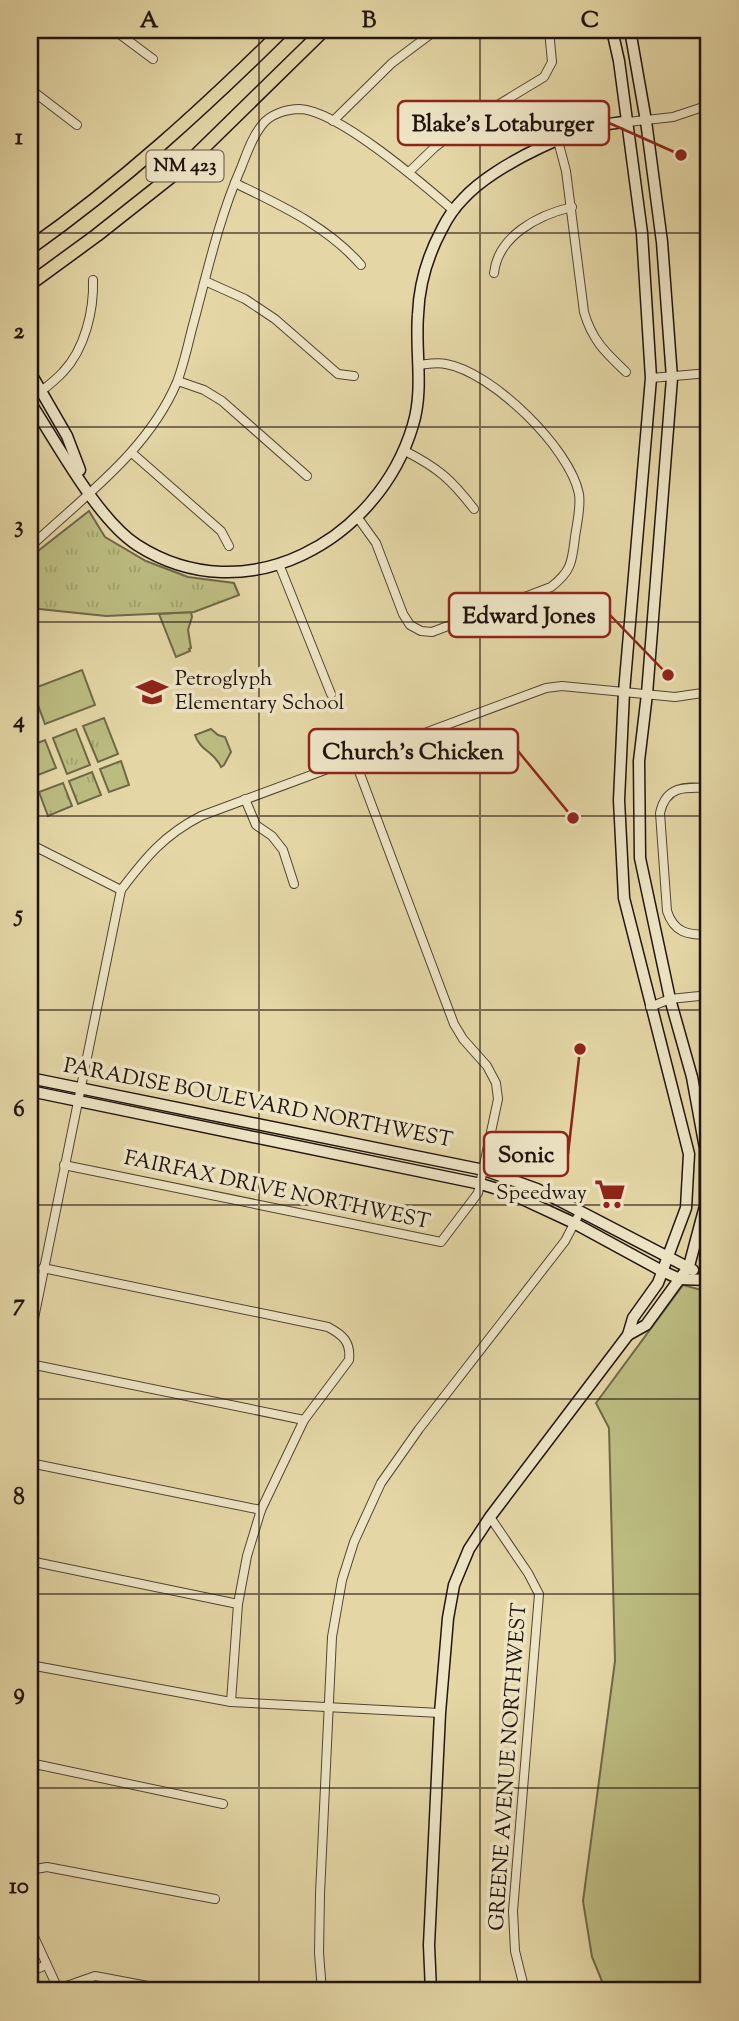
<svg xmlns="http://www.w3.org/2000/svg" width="739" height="2021" viewBox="0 0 739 2021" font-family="'Sorts Mill Goudy',serif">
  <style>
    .grass { fill: #bcbc81; stroke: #6e6848; stroke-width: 2 }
    .park { fill: url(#park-tufts); stroke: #6e6848; stroke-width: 2 }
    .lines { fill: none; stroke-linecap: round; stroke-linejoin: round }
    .street-casing { stroke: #514434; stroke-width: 10 }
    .secondary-casing { stroke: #20140f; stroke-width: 13 }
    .primary-casing { stroke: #20140f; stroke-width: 15 }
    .street { stroke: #ede4c4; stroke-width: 8 }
    .secondary { stroke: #ede4c4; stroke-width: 10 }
    .primary { stroke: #e4d6a5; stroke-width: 12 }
    .grid { fill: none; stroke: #20140f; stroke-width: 2; stroke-opacity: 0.55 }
    .labels { text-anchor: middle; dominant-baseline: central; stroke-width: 7; stroke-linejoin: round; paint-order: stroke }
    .shield { fill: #ede4c4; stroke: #5e5245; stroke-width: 2 }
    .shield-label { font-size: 19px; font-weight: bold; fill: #20140f }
    .poi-label { font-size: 21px; fill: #20140f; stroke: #ede4c4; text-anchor: start }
    .street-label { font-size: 21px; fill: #20140f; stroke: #ede4c4 }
    .leader { fill: none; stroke: #8f2418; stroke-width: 2.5 }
    .callout-dot { fill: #8f2418; stroke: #ede4c4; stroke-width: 2.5 }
    .callout { fill: #ede4c4; stroke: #8f2418; stroke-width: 2.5 }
    .callout-label { font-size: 23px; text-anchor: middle; font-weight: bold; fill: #20140f }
    .neatline { fill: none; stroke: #20140f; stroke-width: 2.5 }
    .grid-label { font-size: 23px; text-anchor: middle; font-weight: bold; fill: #20140f }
  </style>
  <defs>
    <pattern id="park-tufts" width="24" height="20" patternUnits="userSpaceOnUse" patternTransform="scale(1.75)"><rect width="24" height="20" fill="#bcbc81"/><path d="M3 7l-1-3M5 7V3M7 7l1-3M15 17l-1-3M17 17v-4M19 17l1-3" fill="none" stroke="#a1a16e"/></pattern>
  </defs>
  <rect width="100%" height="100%" fill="#e4d6a5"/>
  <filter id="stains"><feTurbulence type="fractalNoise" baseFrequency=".00286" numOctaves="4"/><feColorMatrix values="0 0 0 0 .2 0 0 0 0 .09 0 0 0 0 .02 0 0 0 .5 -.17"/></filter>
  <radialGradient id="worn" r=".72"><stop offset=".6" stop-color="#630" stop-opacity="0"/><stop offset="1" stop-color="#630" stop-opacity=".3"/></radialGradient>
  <!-- grass -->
  <g class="grass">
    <polygon points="191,612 192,617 188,630 191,648 189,649 190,651 176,657 159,614"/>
    <polygon points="82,670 95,705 45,724 32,689"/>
    <path d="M211,729L218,735L225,737L231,752L224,765L221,767C214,751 201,752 195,735Z"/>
    <polygon points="45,740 56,768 33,777 30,770 30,746"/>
    <polygon points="683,1285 709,1292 709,1991 606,1991 592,1957 583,1901 615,1661 609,1428 596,1403"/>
  </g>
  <!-- park -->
  <g class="park">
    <polygon points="89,511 105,537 146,561 188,577 234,583 239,595 194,612 106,616 30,608 30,562 38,551"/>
    <polygon points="104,718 118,754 98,762 83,726"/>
    <polygon points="76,729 90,765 67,774 53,738"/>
    <polygon points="121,761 129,785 109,792 100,769"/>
    <polygon points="92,772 101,795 78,804 69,781"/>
    <polygon points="63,783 72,806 48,816 39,792"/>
  </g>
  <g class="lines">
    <defs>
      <g id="street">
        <polyline points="114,30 153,59"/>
        <polyline points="30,89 77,125"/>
        <polyline points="333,121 392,63 436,30"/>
        <polyline points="628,122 673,117 709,105"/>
        <path d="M558,141L566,171L584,312C592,340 605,352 626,372"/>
        <polyline points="409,172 435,147 463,126 544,77 552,62 549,30"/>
        <path d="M235,183C280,205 327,226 361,265"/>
        <path d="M494,273C498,236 538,215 572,207"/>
        <polyline points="205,281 245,299 275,319 338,374 354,376"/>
        <polyline points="651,378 709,373"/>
        <polyline points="178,381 204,390 222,401 307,476"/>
        <path d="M30,400C41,391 54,382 63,372C85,349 94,310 93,280"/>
        <path d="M405,451C438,468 451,479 474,509"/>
        <polyline points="132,453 221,531 229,546"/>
        <path d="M358,518L376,543L403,614L410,625L421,631L432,632L551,587C572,571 572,561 575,537C577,523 581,508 579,494C570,448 492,372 446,364C437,362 428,364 419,365"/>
        <path d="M30,547C83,497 148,451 177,382C184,364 188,344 193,325C207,273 219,218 241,168C247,153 252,137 262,125C270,114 287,109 300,109C339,111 423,184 454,211"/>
        <polyline points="279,564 331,694"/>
        <path d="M709,788C686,787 666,785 660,813L667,911C674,933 688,935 709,935"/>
        <polyline points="245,799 256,825 272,836 283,850 294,884"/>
        <polyline points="30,844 121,890"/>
        <polyline points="650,1007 670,999 709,995"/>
        <polyline points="64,1165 441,1242 478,1193 498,1099 496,1083 487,1066 463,1039 454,1024 354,758"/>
        <path d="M43,1268L328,1327C343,1335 351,1342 349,1360L304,1420L261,1510L247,1556L238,1604L231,1702"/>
        <path d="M30,1338L121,890C146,857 164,835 201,816L546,688L562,686L675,697L709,692"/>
        <polyline points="30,1364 304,1420"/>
        <polyline points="30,1463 261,1510"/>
        <polyline points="490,1517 528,1573 539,1594 513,1911 515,1951 525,1991"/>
        <polyline points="30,1561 238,1604"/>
        <polyline points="30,1665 231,1702 440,1713"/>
        <polyline points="30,1763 223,1804"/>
        <polyline points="30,1870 47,1867 215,1899"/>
        <polyline points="30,1928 59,1991"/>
        <polyline points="30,1972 46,1965"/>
        <polyline points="58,1989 95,1976 174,1991"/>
        <polyline points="322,1991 319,1953 320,1894 332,1637 342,1580 354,1542 381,1483 419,1429 565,1241 577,1218"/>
      </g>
      <g id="secondary">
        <polyline points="612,30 619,61 642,233 651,378 624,692 619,800 624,898 689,1154 686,1208 658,1283 633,1318 628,1335"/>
        <polyline points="30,372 67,436 80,470"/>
        <path d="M30,402C57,443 97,519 137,545C246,615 379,540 413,425C424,389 415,351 418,315C419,285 428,255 442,229C447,219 455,207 463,199C493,165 583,122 628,122"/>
        <polyline points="30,1078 484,1170 537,1189 693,1270"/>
        <polyline points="30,1091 481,1184 507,1192 574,1223 662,1271 680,1279 709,1280"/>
        <polyline points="431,1991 429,1945 440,1713 448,1618 454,1585 469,1549 490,1517 628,1335 646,1325 689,1266 705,1206 705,1148 692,1077 670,999 640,858 639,761 647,694 672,378 662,242 646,121 630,30"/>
      </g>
      <g id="primary">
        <path d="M30,248C122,183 203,109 283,30"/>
        <polyline points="30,284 97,235 188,163 324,30"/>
      </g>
    </defs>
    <!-- street casing -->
    <use href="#street" class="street-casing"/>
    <!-- secondary casing -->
    <use href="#secondary" class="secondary-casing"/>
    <!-- primary casing -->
    <use href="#primary" class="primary-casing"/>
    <!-- street -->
    <use href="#street" class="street"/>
    <!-- secondary -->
    <use href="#secondary" class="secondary"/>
    <!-- primary -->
    <use href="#primary" class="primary"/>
  </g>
  <!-- grid -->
  <path class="grid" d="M259,30V1991M480,30V1991M30,233H709M30,427H709M30,622H709M30,816H709M30,1010H709M30,1205H709M30,1399H709M30,1594H709M30,1788H709"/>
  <!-- icons -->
  <defs>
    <symbol id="school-bare" viewBox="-9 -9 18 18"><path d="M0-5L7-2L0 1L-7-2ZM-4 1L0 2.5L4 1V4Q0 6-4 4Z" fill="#8f2418" stroke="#ede4c4" stroke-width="2.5" paint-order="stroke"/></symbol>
    <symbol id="supermarket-bare" viewBox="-9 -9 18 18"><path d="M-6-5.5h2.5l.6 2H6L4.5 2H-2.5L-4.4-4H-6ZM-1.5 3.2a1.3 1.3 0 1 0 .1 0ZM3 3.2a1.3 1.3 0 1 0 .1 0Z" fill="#8f2418" stroke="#ede4c4" stroke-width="2.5" paint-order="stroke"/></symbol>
  </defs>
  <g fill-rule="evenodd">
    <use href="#school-bare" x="130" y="670" width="44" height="44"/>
    <use href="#supermarket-bare" x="588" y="1172" width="44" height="44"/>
  </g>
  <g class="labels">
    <!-- shield labels -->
    <rect class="shield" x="146.5" y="150.5" width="77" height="31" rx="5"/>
    <g class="shield-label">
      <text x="185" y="166">NM 423</text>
    </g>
    <!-- poi labels -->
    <g class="poi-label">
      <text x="175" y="680">Petroglyph<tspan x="175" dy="24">Elementary School</tspan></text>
      <text x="587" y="1194" text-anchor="end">Speedway</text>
    </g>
    <!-- street labels -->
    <g class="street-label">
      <text transform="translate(258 1104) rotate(11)">PARADISE BOULEVARD NORTHWEST</text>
      <text transform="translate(277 1191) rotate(12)">FAIRFAX DRIVE NORTHWEST</text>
      <text transform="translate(509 1767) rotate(-86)">GREENE AVENUE NORTHWEST</text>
    </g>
  </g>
  <!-- callouts -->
  <path class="leader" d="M681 155L609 123M668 675L610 615M573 818L518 751M580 1049L568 1154"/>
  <g class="callout-dot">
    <circle cx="681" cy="155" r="7"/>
    <circle cx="668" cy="675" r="7"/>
    <circle cx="573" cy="818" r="7"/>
    <circle cx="580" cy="1049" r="7"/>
  </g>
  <g class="callout">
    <rect x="398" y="101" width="211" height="44" rx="7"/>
    <rect x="449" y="593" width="161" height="44" rx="7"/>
    <rect x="309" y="729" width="209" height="44" rx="7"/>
    <rect x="484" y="1132" width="84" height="44" rx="7"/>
  </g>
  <g class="callout-label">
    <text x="503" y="131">Blake's Lotaburger</text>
    <text x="529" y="623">Edward Jones</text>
    <text x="413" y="759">Church's Chicken</text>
    <text x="526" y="1162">Sonic</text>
  </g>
  <!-- margin -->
  <rect width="739" height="2021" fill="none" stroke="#e4d6a5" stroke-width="77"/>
  <rect x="38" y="38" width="662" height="1944" class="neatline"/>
  <g class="grid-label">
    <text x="149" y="27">A</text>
    <text x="369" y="27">B</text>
    <text x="590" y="27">C</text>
    <text x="19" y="144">1</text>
    <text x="19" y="338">2</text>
    <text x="19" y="532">3</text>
    <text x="19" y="727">4</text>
    <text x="19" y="921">5</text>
    <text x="19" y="1116">6</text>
    <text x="19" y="1310">7</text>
    <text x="19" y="1504">8</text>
    <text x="19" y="1699">9</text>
    <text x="19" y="1893">10</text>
  </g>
  <rect width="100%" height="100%" filter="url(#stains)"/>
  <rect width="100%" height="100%" fill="url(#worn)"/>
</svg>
